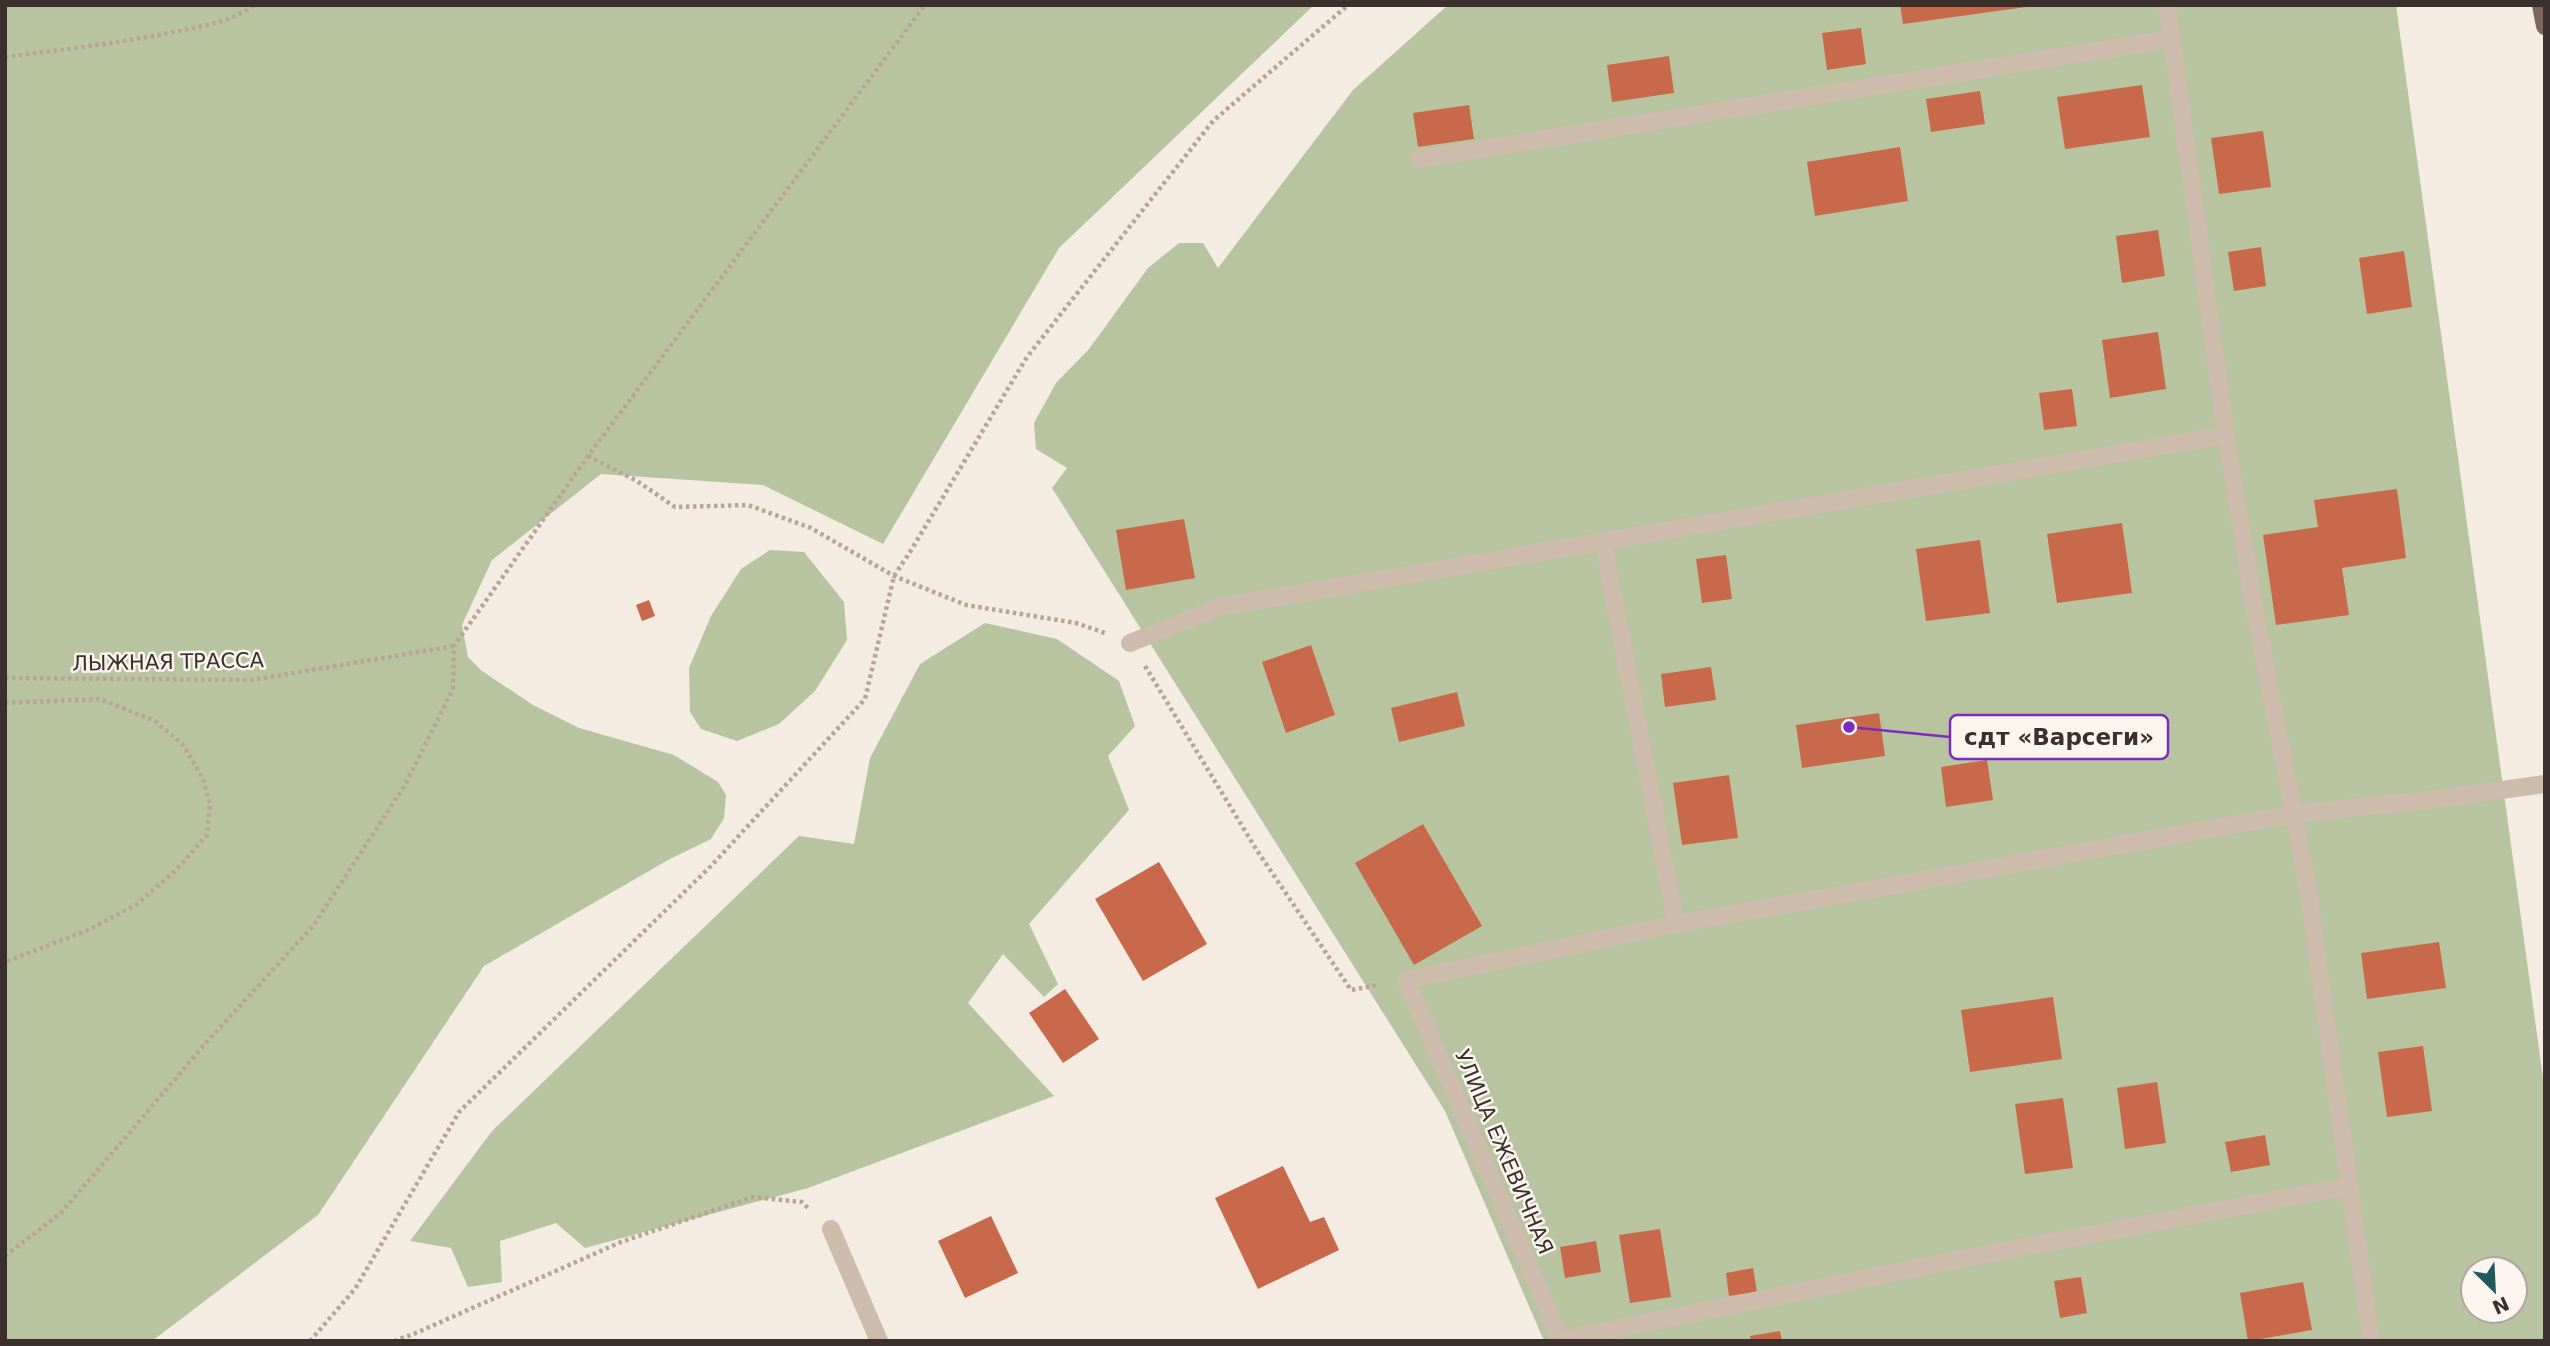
<svg xmlns="http://www.w3.org/2000/svg" width="2550" height="1346" viewBox="0 0 2550 1346" font-family="'DejaVu Sans',sans-serif">
  <style>
    .green { fill: #b8c4a0; fill-rule: evenodd }
    .building { fill: #c8694b }
    .lines { fill: none; stroke-linecap: round; stroke-linejoin: round }
    .path { stroke: #b9a596; stroke-width: 4.5; stroke-dasharray: 3.5 3.5; stroke-linecap: butt }
    .minor { stroke: #cdbbac; stroke-width: 18 }
    .major { stroke: #7d675c; stroke-width: 18 }
    .labels { text-anchor: middle; dominant-baseline: central; stroke-width: 5; stroke-linejoin: round; paint-order: stroke }
    .street-label { font-size: 21px; fill: #3b302b; stroke: #fbf5ee }
    .leader { fill: none; stroke: #7b2cbf; stroke-width: 2.5 }
    .callout-dot { fill: #7b2cbf; stroke: #fbf5ee; stroke-width: 2.5 }
    .callout { fill: #fbf5ee; stroke: #7b2cbf; stroke-width: 2.5 }
    .callout-label { font-size: 23px; text-anchor: middle; font-weight: bold; fill: #3b302b }
  </style>
  <rect width="100%" height="100%" fill="#f4ebe1"/>
  <!-- green -->
  <g class="green">
    <polygon points="5,5 1314,5 1059,248 883,544 763,485 601,474 492,560 462,625 468,657 482,671 533,705 579,728 674,755 718,782 726,795 724,818 711,839 668,860 484,966 318,1215 152,1341 5,1341"/>
    <path d="M1448,5H2396L2545,1093V1341H1544L1445,1111L1052,488L1067,468L1036,449L1034,423L1056,383L1089,349L1148,268L1179,243H1203L1218,268L1353,90ZM2473,1269H2515V1311H2473Z"/>
    <polygon points="770,550 804,552 844,602 847,640 815,691 779,724 737,741 701,729 690,712 689,668 711,616 741,569"/>
    <polygon points="985,623 1057,639 1119,681 1135,726 1108,756 1129,810 1029,924 1058,984 1044,997 1003,954 968,1003 1054,1096 808,1188 585,1248 556,1223 500,1241 502,1282 468,1287 451,1248 410,1241 492,1131 799,836 854,844 870,758 920,664"/>
  </g>
  <!-- building -->
  <g class="building">
    <polygon points="1900,5 2026,5 2026,7 1903,24"/>
    <polygon points="1861,28 1866,64 1827,70 1822,33"/>
    <polygon points="1669,56 1674,93 1612,102 1607,65"/>
    <polygon points="2142,85 2150,137 2065,149 2057,97"/>
    <polygon points="1980,91 1985,124 1931,132 1926,99"/>
    <polygon points="1469,105 1474,139 1418,147 1413,113"/>
    <polygon points="2263,131 2271,187 2219,194 2211,138"/>
    <polygon points="1900,147 1908,201 1815,216 1807,162"/>
    <polygon points="2158,230 2165,276 2122,283 2116,236"/>
    <polygon points="2261,247 2266,286 2234,291 2228,252"/>
    <polygon points="2404,251 2412,307 2367,314 2359,258"/>
    <polygon points="2158,332 2166,389 2110,398 2102,340"/>
    <polygon points="2072,389 2077,426 2044,430 2039,393"/>
    <polygon points="2397,489 2406,558 2342,568 2349,615 2276,625 2263,535 2318,527 2314,500"/>
    <polygon points="1184,519 1195,578 1126,590 1116,530"/>
    <polygon points="2122,523 2132,593 2057,603 2047,534"/>
    <polygon points="1980,540 1990,613 1926,621 1916,549"/>
    <polygon points="1726,555 1732,599 1702,603 1696,559"/>
    <polygon points="649,600 655,616 642,621 636,605"/>
    <polygon points="1311,645 1335,715 1286,733 1262,662"/>
    <polygon points="1711,667 1716,700 1665,707 1661,674"/>
    <polygon points="1457,692 1465,726 1399,742 1391,708"/>
    <polygon points="1879,713 1885,756 1802,768 1796,725"/>
    <polygon points="1987,760 1993,800 1946,807 1941,767"/>
    <polygon points="1729,775 1738,838 1682,845 1673,783"/>
    <polygon points="1423,824 1482,926 1414,965 1355,863"/>
    <polygon points="1159,862 1207,944 1143,981 1095,899"/>
    <polygon points="2439,942 2446,988 2367,999 2361,953"/>
    <polygon points="1065,989 1099,1039 1063,1063 1029,1013"/>
    <polygon points="2053,997 2062,1059 1970,1072 1961,1010"/>
    <polygon points="2423,1046 2432,1111 2387,1117 2378,1052"/>
    <polygon points="2157,1082 2166,1143 2125,1149 2117,1088"/>
    <polygon points="2063,1098 2073,1168 2025,1174 2015,1104"/>
    <polygon points="2265,1135 2270,1165 2231,1172 2225,1142"/>
    <polygon points="1283,1166 1310,1222 1324,1217 1339,1250 1258,1289 1215,1198"/>
    <polygon points="991,1216 1018,1273 965,1298 938,1241"/>
    <polygon points="1660,1229 1671,1297 1630,1303 1619,1235"/>
    <polygon points="1596,1241 1601,1272 1565,1278 1560,1247"/>
    <polygon points="1753,1268 1757,1292 1729,1296 1726,1273"/>
    <polygon points="2081,1277 2087,1313 2060,1318 2054,1281"/>
    <polygon points="2303,1282 2312,1330 2248,1341 2240,1293"/>
    <polygon points="1780,1331 1782,1341 1751,1341 1750,1336"/>
  </g>
  <g class="lines">
    <!-- path -->
    <g class="path">
      <path d="M5,57C64,49 124,43 183,30C207,25 233,21 254,5"/>
      <polyline points="588,456 637,481 675,507 748,505 811,528 894,576 966,605 1076,623 1105,633"/>
      <polyline points="1145,666 1256,849 1351,990 1378,985"/>
      <polyline points="5,678 252,680 454,646"/>
      <polyline points="5,703 100,699 155,721 184,746 203,779 210,804 207,835 176,870 136,905 86,931 5,962"/>
      <polyline points="5,1256 61,1213 205,1044 313,926 405,785 453,689 454,646 588,456 925,5"/>
      <polyline points="310,1341 355,1289 459,1112 711,866 865,699 894,576 910,552 1027,357 1213,121 1348,5"/>
      <polyline points="394,1341 416,1333 621,1242 753,1197 802,1202 810,1210"/>
    </g>
    <!-- minor -->
    <g class="minor">
      <polyline points="2167,5 2226,435"/>
      <polyline points="1419,159 2171,39"/>
      <polyline points="1603,542 1676,924"/>
      <polyline points="1130,643 1219,607 2226,435 2254,607 2294,814 1676,924 1406,980 1561,1341"/>
      <polyline points="831,1229 879,1341"/>
      <polyline points="1561,1340 1971,1257 2349,1186"/>
      <polyline points="2371,1341 2308,890 2294,814 2437,799 2545,784"/>
    </g>
    <!-- major -->
    <polyline class="major" points="2541,5 2545,26"/>
  </g>
  <g class="labels">
    <!-- street labels -->
    <g class="street-label">
      <text transform="translate(168 662) rotate(-1)">ЛЫЖНАЯ ТРАССА</text>
      <text transform="translate(1504 1152) rotate(67)">УЛИЦА ЕЖЕВИЧНАЯ</text>
    </g>
  </g>
  <!-- callouts -->
  <path class="leader" d="M1849 727L1950 737"/>
  <circle class="callout-dot" cx="1849" cy="727" r="7"/>
  <rect class="callout" x="1950" y="715" width="218" height="44" rx="7"/>
  <g class="callout-label">
    <text x="2059" y="745">сдт «Варсеги»</text>
  </g>
  <!-- border -->
  <rect width="2550" height="1346" fill="none" stroke="#3b302b" stroke-width="14"/>
  <!-- north arrow -->
  <g transform="translate(2494 1290) rotate(156)"><circle r="33" fill="#fbf5ee" stroke="#aea6a0" stroke-width="2"/>
  <path d="M0-5L12 26L0 18L-12 26Z" fill="#1f5a5e"/>
  <text y="-10" font-size="19" font-weight="bold" text-anchor="middle" fill="#3b302b">N</text>
  </g>
</svg>
